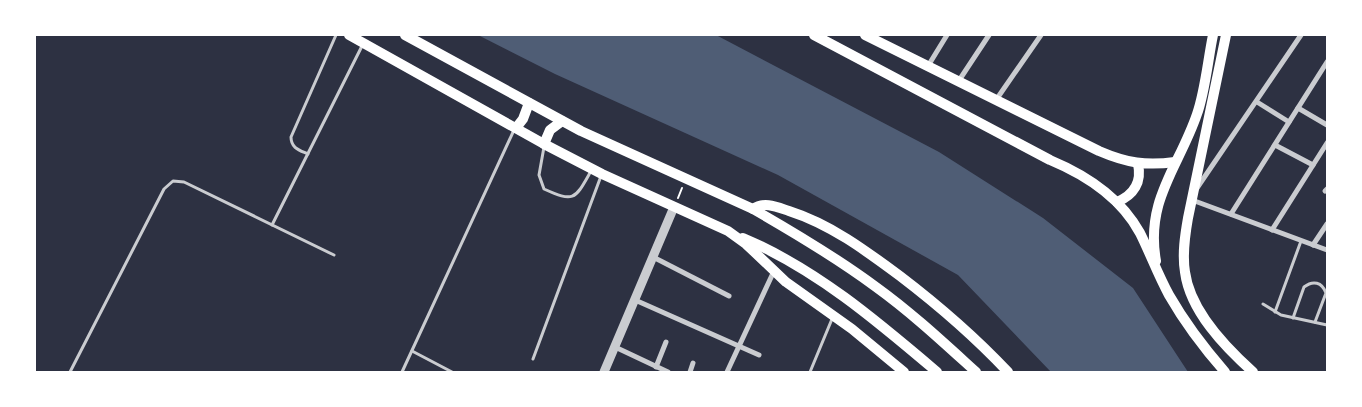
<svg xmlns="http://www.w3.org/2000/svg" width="1362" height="407" viewBox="0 0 1362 407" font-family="Manrope,sans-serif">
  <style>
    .water { fill: #4f5d75 }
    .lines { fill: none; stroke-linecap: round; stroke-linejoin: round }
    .path { stroke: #fff; stroke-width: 2 }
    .service { stroke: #caccd0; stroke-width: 3 }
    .minor { stroke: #caccd0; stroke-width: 5 }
    .tertiary { stroke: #caccd0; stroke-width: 9 }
    .secondary { stroke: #fff; stroke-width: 10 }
    .primary { stroke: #fff; stroke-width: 10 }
  </style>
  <rect width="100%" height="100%" fill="#2d3142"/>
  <!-- water -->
  <polygon class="water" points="478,35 716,35 939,152 1043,218 1133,288 1188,372 1051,372 958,275 778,175 555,74"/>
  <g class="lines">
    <!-- path -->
    <polyline class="path" points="678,198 682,188"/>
    <!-- service -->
    <g class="service">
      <path d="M544,147L539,175L544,189C575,203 575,199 591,171"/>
      <path d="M308,154C299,150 291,148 291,137L336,35"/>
      <polyline points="272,225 363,44"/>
      <polyline points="1263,304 1281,315 1327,325"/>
      <polyline points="1275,312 1301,241"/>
      <path d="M1293,318L1304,287C1313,280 1322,282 1326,293L1315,322"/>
      <polyline points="412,351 452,372"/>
      <polyline points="533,359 601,176"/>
      <polyline points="70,372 164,189 173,181 184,182 334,255"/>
      <polyline points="402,372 514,130"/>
      <polyline points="810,372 832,319"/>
    </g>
    <!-- minor -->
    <g class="minor">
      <polyline points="928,66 947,35"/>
      <polyline points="958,82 989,35"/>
      <polyline points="996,100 1041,35"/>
      <polyline points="1257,102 1289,122"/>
      <polyline points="1298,108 1327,125"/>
      <polyline points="1275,145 1313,165"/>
      <polyline points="1197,188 1301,35"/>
      <polyline points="1325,191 1327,189"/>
      <polyline points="1192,200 1327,250"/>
      <polyline points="1231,214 1327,62"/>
      <polyline points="1272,230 1327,143"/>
      <polyline points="1313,245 1327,224"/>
      <polyline points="653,257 729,296"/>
      <polyline points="635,300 759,355"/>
      <polyline points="615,347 668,372"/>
      <polyline points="656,367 666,342"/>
      <polyline points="690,372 693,363"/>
      <polyline points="727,372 774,271"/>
    </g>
    <!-- tertiary -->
    <polyline class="tertiary" points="604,372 674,207"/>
    <!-- secondary -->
    <g class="secondary">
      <path d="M814,35L1050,160C1086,175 1121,198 1140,233C1150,253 1158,275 1169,295C1185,323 1204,348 1225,372"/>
      <path d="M865,35L1099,151C1127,163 1146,166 1175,162"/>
      <path d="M1226,35L1188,218C1185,235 1182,254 1185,272C1190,311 1225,347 1253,372"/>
      <path d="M1117,202C1134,195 1142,182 1138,164"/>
      <path d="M1156,261C1145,200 1179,167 1197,114C1205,92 1208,59 1213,35"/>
    </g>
    <!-- primary -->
    <g class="primary">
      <polyline points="349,35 544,144 602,174 728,231 746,244 786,282 852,329 904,372"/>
      <path d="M405,35L581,131L753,209C795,233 837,258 876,287C912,313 944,343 976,372"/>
      <polyline points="516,128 523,119 529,103"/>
      <polyline points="544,144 550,130 562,121"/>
      <path d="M753,209C764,201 777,207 789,211C830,224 865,250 900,276C938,305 975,337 1008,372"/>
      <path d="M743,238C816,269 877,321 937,372"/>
    </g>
  </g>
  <!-- border -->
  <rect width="1362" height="407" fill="none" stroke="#ffffff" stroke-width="72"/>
</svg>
